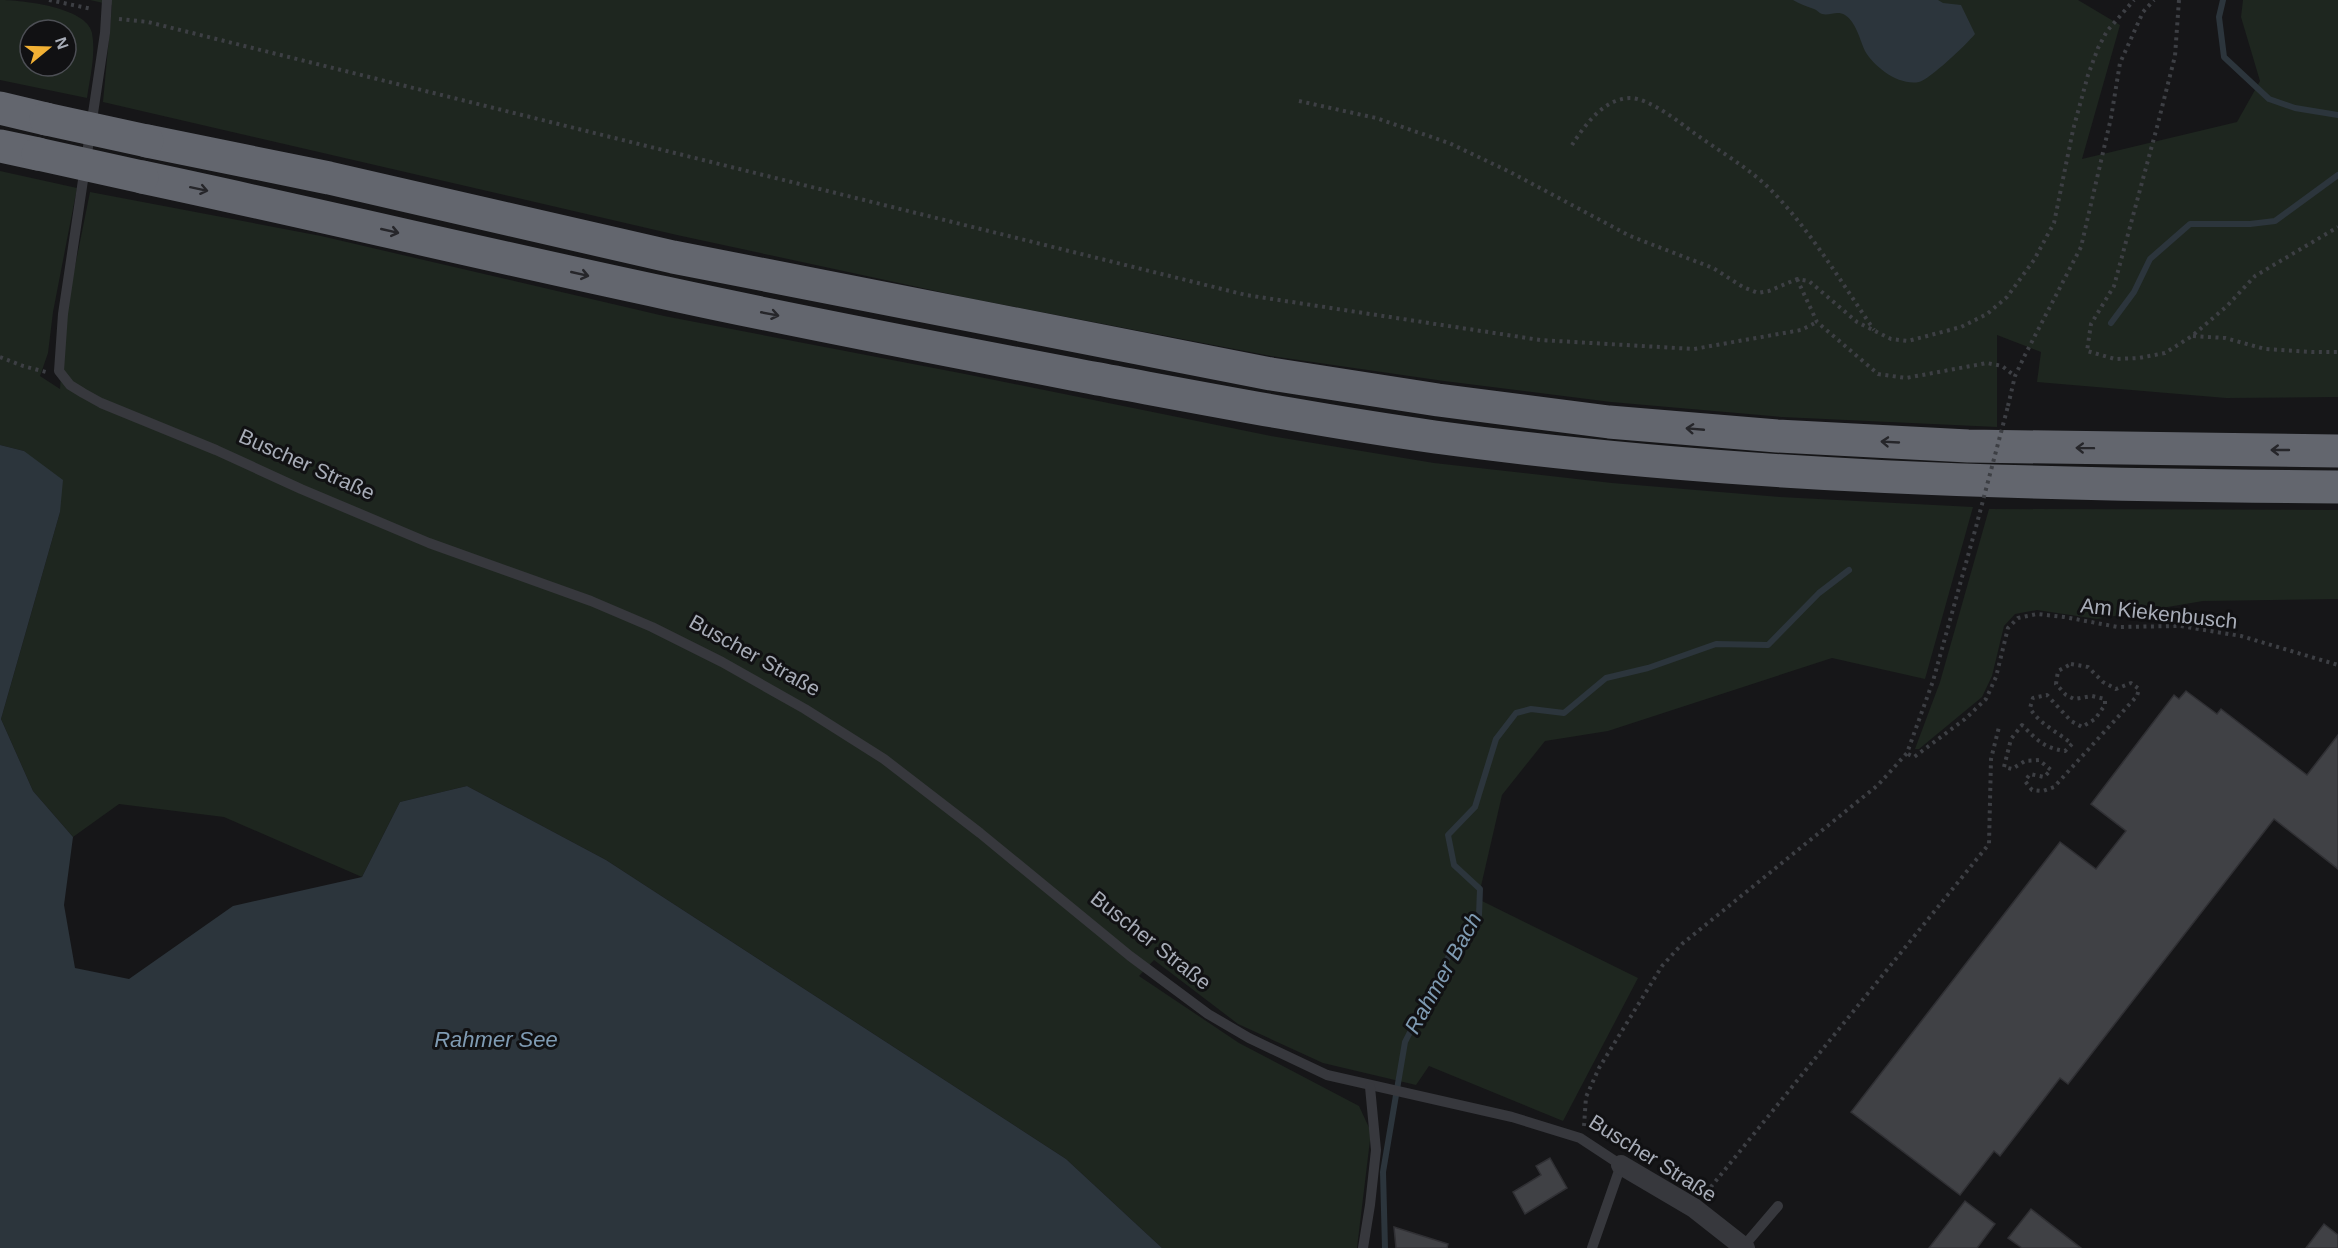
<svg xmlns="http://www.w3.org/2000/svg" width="2338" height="1248" viewBox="0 0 2338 1248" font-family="Helvetica,sans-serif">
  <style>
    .green { fill: #1e261f; fill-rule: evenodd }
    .water { fill: #2c353c }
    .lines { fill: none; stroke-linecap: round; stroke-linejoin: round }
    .stream { stroke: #2c353c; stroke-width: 6 }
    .building { fill: #404145; stroke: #303034; stroke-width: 1.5 }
    .path { stroke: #3d3f44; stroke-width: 4; stroke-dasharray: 3 4.5; stroke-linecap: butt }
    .service { stroke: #37383d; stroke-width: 10 }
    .minor { stroke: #37383d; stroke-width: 20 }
    .motorway { stroke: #63666e; stroke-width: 33 }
    .path-bridge { stroke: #3d3f44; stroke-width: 4; stroke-dasharray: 3 4.5; stroke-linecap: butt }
    .motorway-bridge { stroke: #63666e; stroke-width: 33 }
    .oneway { stroke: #26262a }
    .labels { text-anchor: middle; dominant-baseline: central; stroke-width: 6; stroke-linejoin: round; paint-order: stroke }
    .street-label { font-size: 21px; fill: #a8adb8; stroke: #111113 }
    .water-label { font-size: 22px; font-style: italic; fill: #7f9bb3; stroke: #111113 }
  </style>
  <rect width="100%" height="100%" fill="#161618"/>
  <!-- green -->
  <g class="green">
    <path d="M0,0C21,0 87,7 92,33C96,54 90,77 87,98L0,80ZM30,30H66V66H30Z"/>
    <polygon points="90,0 2078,0 2120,25 2082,159 2237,122 2260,81 2241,17 2243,0 2338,0 2338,397 2226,398 2037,382 2041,352 1997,335 1997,427 1782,417 1611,402 1444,381 1271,356 973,299 677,235 103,102 112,5"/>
    <polygon points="0,171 77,188 53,312 48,353 40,376 60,389 65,316 90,192 321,236 664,316 965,374 1271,436 1434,463 1612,483 1780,497 1973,507 1925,679 1832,658 1608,731 1545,741 1502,795 1478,899 1638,978 1563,1121 1429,1066 1416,1085 1323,1063 1238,1024 1154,960 1139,976 1239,1043 1359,1106 1371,1132 1357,1248 1162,1248 1066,1159 606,860 467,786 400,802 362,877 224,817 119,804 73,837 33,791 1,719 60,512 24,451 0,445"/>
    <polygon points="1989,509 2338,510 2338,599 2203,601 2097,619 2037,610 2015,614 2004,626 1992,676 1982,697 1919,749 1915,749 1940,682"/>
  </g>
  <!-- water -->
  <g class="water">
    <path d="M1793,0H1938L1943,3L1961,5L1975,34C1967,44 1929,80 1919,82C1899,86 1874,67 1865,51C1860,40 1856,22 1845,15C1837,10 1830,16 1822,14C1819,13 1817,10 1814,9C1806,6 1800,4 1793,0Z"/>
    <polygon points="0,445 24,451 63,480 60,512 1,719 33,791 73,837 64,905 75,968 129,979 233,906 362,877 400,802 467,786 606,860 1066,1159 1162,1248 0,1248"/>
  </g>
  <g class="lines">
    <!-- stream -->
    <g class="stream">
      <polyline points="2223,0 2219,17 2224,57 2269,99 2295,108 2338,115"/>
      <polyline points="2111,323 2134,292 2150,259 2190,224 2250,224 2275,221 2338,175"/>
      <polyline points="1385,1248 1383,1172 1405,1042 1459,936 1479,915 1480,889 1454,865 1448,835 1475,807 1496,739 1516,713 1531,709 1564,713 1606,678 1648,668 1716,644 1768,645 1819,593 1849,570"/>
    </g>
  </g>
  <!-- building -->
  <g class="building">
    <polygon points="2186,691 2217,714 2221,709 2307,775 2338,735 2338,869 2274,819 2068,1084 2060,1078 2000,1156 1994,1151 1960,1195 1851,1112 2060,842 2096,869 2126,831 2091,804 2174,695 2179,699"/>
    <polygon points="1550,1158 1567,1188 1525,1214 1513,1192 1541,1175 1536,1166"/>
    <polygon points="1965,1201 1995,1224 1977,1248 1929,1248"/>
    <polygon points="2031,1209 2081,1248 2022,1248 2008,1238"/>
    <polygon points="2324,1224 2338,1235 2338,1248 2306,1248"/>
    <polygon points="1394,1227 1448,1244 1447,1248 1396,1248"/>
  </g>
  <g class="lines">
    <!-- path -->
    <g class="path">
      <polyline points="49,0 92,9"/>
      <polyline points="2179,0 2175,56 2157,127 2114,286 2091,324 2087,351 2115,359 2139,358 2165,353 2192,336 2227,306 2255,276 2338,227"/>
      <polyline points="119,19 148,22 1246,295 1540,340 1694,349 1801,330 1817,322"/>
      <polyline points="1299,101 1376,118 1449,143 1510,172 1630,236 1713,268 1743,287 1758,293 1769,291 1797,279 1809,281 1857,322 1891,339 1908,341 1961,327 1987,314 2007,297 2034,260 2054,223 2073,130 2088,75 2098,48 2107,31 2134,0"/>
      <path d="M1572,145C1585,125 1603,99 1630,98C1649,98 1679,122 1694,133C1719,151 1749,168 1771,190C1811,231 1841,282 1874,330"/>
      <polyline points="1797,279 1817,322 1878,374 1906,378 1987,363 2002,366 2015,376"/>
      <polyline points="2193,336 2225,338 2265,349 2312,352 2338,352"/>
      <polyline points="0,357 23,366 46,372"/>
      <polyline points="2008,406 2015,376 2025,355 2081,247 2111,118 2120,63 2143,12 2154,0"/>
      <path d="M2071,664L2088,667L2103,682L2116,689L2131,683L2139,689L2137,696L2054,787L2043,791L2032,790L2025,781L2030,774L2044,777L2051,770L2039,760L2025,761L2012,769L2004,767L2011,739L2022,725C2037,740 2044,748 2065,751L2072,744C2058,732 2039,724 2030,708L2033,698L2047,695L2071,721L2082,727L2095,719L2105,705V699L2092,696L2074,699L2066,695L2056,684L2058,671Z"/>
      <polyline points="1908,754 1914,757 1965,719 1986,699 1996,677 2008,628 2018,618 2037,614 2064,617 2118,627 2180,626 2241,636 2338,665"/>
      <polyline points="1584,1126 1586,1097 1599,1068 1662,966 1682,944 1878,785 1907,753 1933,681 1976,527"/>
      <polyline points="1706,1193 1989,844 1991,759 1999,727"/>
    </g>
    <!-- service -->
    <g class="service">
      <polyline points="107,0 105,33 63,314 59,371 70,385 83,393 101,403 216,450 301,489 429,543 591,601 652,627 722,662 805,709 884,759 980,833 1130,956 1208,1014 1249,1038 1327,1075 1512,1117 1580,1138 1621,1165 1592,1248"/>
      <polyline points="1743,1247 1778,1206"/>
      <polyline points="1363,1248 1370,1205 1376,1150 1370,1087"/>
    </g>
    <!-- minor -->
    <polyline class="minor" points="1621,1165 1694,1208 1745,1248"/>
    <!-- motorway -->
    <g class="motorway">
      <polyline points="0,108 46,119"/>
      <polyline points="147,141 329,178 673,257 1271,374 1438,400 1609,422 1777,436 1968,446 2338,451"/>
      <polyline points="0,146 38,154"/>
      <path d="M142,177C317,214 491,256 666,293C808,324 951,351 1093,378C1207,399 1320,421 1435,437C1734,478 2036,485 2338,487"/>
    </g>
    <!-- path-bridge -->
    <polyline class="path-bridge" points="1976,527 2008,406"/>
    <!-- motorway-bridge -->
    <g class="motorway-bridge">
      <polyline points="46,119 147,141"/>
      <polyline points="38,154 142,177"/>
    </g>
  </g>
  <!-- one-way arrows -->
  <defs><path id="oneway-shaft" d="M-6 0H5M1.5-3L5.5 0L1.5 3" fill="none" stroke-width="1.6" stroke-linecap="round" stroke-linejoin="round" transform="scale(1.5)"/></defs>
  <g class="oneway">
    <use href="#oneway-shaft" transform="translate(199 189) rotate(12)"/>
    <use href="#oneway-shaft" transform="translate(390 231) rotate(13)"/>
    <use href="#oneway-shaft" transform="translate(580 274) rotate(13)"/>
    <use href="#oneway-shaft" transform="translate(770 314) rotate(11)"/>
    <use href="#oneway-shaft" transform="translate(1695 429) rotate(-175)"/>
    <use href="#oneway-shaft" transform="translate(1890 442) rotate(-177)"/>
    <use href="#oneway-shaft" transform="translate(2085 448) rotate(-179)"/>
    <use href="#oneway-shaft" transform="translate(2280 450) rotate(-180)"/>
  </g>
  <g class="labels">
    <!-- street labels -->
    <g class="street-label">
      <text transform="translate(307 464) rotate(24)">Buscher Straße</text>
      <text transform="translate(2159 613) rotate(6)">Am Kiekenbusch</text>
      <text transform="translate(755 655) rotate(29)">Buscher Straße</text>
      <text transform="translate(1151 940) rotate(38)">Buscher Straße</text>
      <text transform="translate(1653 1158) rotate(32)">Buscher Straße</text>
    </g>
    <!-- water labels -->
    <g class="water-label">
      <text transform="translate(1443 973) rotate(-61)">Rahmer Bach</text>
      <text x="496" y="1039">Rahmer See</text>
    </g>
  </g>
  <!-- north arrow -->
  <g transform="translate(48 48) rotate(71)"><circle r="28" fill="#111113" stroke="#4d4f55" stroke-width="1.5"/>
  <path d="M0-4.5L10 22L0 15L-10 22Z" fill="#f2b134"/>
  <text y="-9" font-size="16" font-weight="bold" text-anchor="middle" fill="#a8adb8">N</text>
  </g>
</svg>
